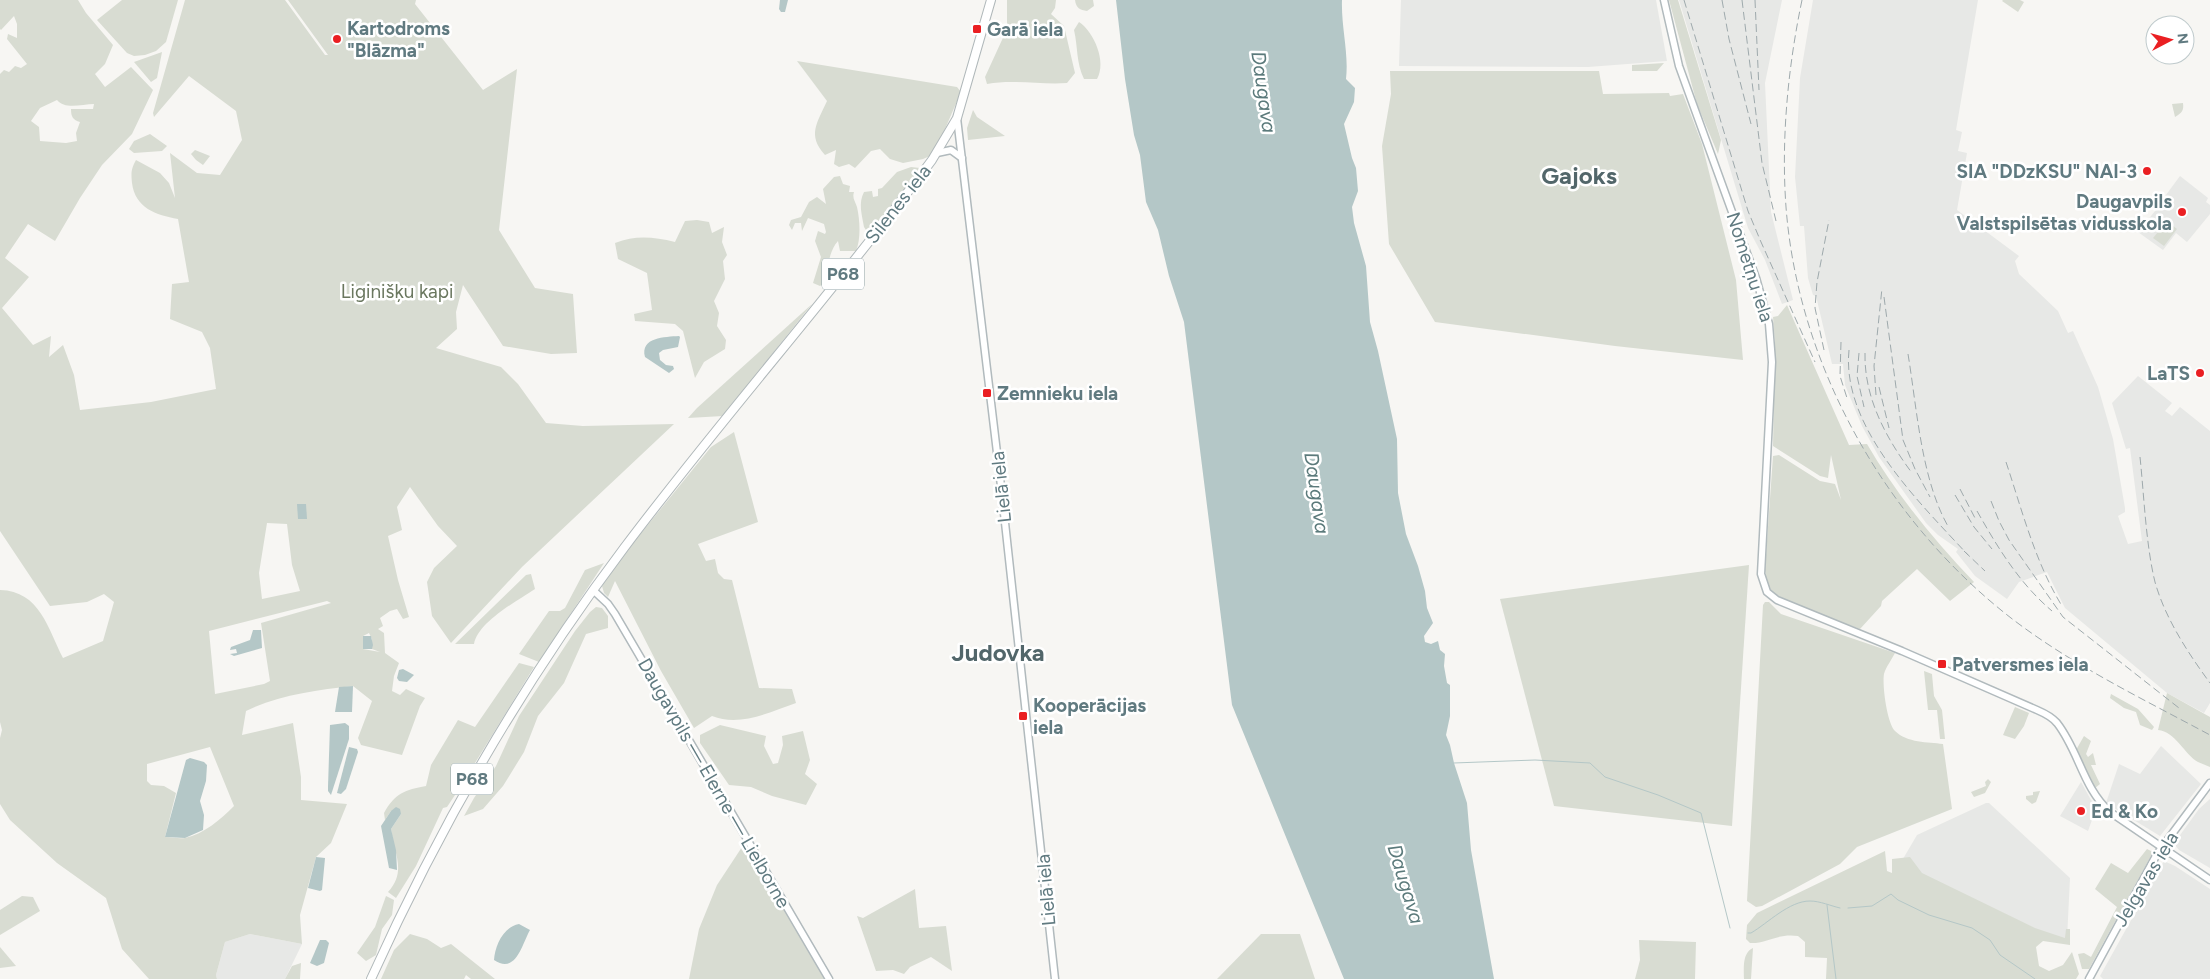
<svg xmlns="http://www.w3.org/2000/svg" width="2210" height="979" viewBox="0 0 2210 979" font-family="Figtree,sans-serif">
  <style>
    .built { fill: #e7e8e6 }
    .green { fill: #d8dcd2; fill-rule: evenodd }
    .water { fill: #b4c7c7 }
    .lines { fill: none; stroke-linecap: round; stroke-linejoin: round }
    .stream { stroke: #b4c7c7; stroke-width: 1 }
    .secondary-casing { stroke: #b1babd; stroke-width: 9 }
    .primary-casing { stroke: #b0b8ba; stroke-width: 10 }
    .secondary { stroke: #fff; stroke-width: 6 }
    .primary { stroke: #fff; stroke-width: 8 }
    .rail { stroke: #9ea9ac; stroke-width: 1; stroke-dasharray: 8 4; stroke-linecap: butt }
    .poi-dot { fill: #ea1f22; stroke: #fff; stroke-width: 2 }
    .labels { text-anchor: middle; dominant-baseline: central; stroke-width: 5; stroke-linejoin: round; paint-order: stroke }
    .shield { fill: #fff; stroke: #90a2a6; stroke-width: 1 }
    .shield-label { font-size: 18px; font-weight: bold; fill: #607a80 }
    .poi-label { font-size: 19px; font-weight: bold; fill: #607a80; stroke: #fff; text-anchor: start }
    .street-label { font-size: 19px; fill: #607a80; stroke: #fff }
    .park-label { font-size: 19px; fill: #6a775f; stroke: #fff }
    .water-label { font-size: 20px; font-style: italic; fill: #5b7a7b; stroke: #fff }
    .district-label { font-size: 24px; font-weight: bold; fill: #52666a; stroke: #fff }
  </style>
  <rect width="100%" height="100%" fill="#f7f6f3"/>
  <!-- built -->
  <g class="built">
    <polygon points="1401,0 1656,0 1667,61 1588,67 1399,66"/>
    <polygon points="1679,0 1782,0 1765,83 1771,212 1793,300 1782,304 1765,260 1748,228"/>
    <polygon points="1813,0 1978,0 1956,130 1962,132 1958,151 1967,153 1957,210 2019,256 2015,261 2019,274 2058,311 2068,333 2073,331 2098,387 2113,439 2125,508 2125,512 2118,516 2128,544 2142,541 2130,448 2126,449 2112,403 2138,376 2172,403 2165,411 2172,416 2180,407 2210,431 2210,703 2204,713 2167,693 2065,608 2047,572 2019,582 2007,599 1975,576 1956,552 1958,549 1938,535 1926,523 1879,457 1862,426 1845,385 1843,364 1832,364 1816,296 1813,295 1808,278 1804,226 1800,226 1795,177 1800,78"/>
    <polygon points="2180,176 2208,198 2206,202 2210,205 2210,214 2187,242 2176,233 2163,250 2138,232 2164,200 2163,199"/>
    <polygon points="2161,746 2201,784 2160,836 2106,803 2119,764 2140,774"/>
    <polygon points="2081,782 2091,800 2097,806 2088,831 2060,816"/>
    <polygon points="2210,799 2210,868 2179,850 2175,845 2175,842 2199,809"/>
    <polygon points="1986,803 1989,803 2070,878 2067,939 2036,929 1900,864 1917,835"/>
    <polygon points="2164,861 2175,866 2210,889 2210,979 2103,979 2100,976"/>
    <polygon points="250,934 302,944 285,979 217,979 216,975 225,942"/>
  </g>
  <!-- green -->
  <g class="green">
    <path d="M0,0H78L86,13L113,45L105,64L95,74L105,87L131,67L153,90L132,134L102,165L80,198L55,241L28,224L5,258L29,277L2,308L33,345L51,336L49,357L63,345L74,375L80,410L151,402L216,389L210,348L202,332L170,319L172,284L189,282L178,219C156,215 135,208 132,183C131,173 131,169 136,160L160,173L169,183L175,198L170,153L197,173L220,175L242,140L236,111L189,76L154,117L153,113L185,0H285L325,55H328L288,0H416L415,4L483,90L517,69L499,230L535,288L573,294L577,353L551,354L503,346L463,285L456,312L457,329L436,348L501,367L518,384L546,423L583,426L674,424L522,567L451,643L432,616L427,582L434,568L457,546L438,526L410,487L397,507L402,530L388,536L398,580L409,617L403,619L397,609L390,611L380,618L383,626L378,629L384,633L385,653L399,663L394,676L392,691L400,695L406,689L425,698L420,706L402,755L361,745L358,738L372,701L353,686C316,690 279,695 246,711L242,735L293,723L301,777V800L347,804L331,843L316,857L300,915L302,944L250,934L225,942L216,975L217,979H149L122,949L106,898L57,863L10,820L0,804V738L2,730L0,722V590C40,591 48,629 63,658L103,641L114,602L104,594L87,602L50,606L0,531V74L4,70L9,72L15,66L21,68L27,64L7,39L8,34L17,38V24L14,16L1,30L0,29ZM57,100C65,110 82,104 94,104L93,109H71C71,117 73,120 80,122L76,133L77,141L66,143L40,141L39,127L31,121L40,108ZM267,523L287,524L292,565L300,591L262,599L259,573ZM327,601L331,603L261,623L270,681L264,684L215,694L209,631ZM369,633L372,639V649L380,652L363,649V636ZM210,747L234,806C221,819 204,834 185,838C179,839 171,837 165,837L176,793L164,786L151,785L147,781V764Z"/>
    <polygon points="122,0 178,0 166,42 156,51 145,55 134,56 127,53 97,20"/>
    <path d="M1007,0H1056L1055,8L1051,14L1064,26L1075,73L1067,83C1041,85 1013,79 987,84L985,77L1007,29Z"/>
    <path d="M1075,0H1093L1094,6L1087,11C1080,10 1076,8 1075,0Z"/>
    <polygon points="1669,0 1678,0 1721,140 1718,154 1697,104"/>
    <polygon points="2003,0 2020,0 2024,2 2018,12 2002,1"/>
    <path d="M1079,22C1094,32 1107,62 1097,79H1084C1076,63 1078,47 1074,30Z"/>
    <polygon points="162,52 157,78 151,82 134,62"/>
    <path d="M797,61L957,87L961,92L942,136L930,156L923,159L903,163L890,159L880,149L871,151L855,168L849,164L839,167L834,164L836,150L825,155C807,135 817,123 827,101Z"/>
    <polygon points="1664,63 1657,71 1632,71 1632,65"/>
    <polygon points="1390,71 1599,71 1603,94 1669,93 1670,96 1683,94 1702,144 1736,280 1743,360 1615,346 1435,322 1389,244 1382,146 1391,94"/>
    <path d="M2183,103C2184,110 2182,113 2175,117L2172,104Z"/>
    <polygon points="973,110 977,117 1005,136 968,140 967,128"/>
    <polygon points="150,134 167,146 162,151 134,153 129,149 134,141"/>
    <polygon points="195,150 210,156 203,165 196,160 191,154"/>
    <path d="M911,167L920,168L919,171L872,230H866L864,227C862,215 858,203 864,192L872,191L873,197L878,196V189L882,188L897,172Z"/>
    <path d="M840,176L843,184L850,186L849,192H854C852,198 855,201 857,207C860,220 861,239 856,251H840L838,241C828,252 828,270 823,284L820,286L813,283L821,257L815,241L818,231L825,234L826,232L824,224L808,218L802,231L801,223H795L792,230L789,225L791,220L801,217L809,202L817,197L826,204L823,189L834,177Z"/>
    <path d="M697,220L709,222L712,233L724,227L722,242L727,255L723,261L725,279L714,301L719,313L717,326L726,340L725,349L704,362L695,378L683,331L675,324L635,321L634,314L652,310L647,273L618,259L615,243C636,235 653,237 675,242L685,221Z"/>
    <polygon points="2167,221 2177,229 2164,246 2153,238"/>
    <polygon points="812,304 723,416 688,418 697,408"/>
    <path d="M1787,305L1849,445L1867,444C1896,494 1934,540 1974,582L1950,601L1917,569L1882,601L1881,606L1860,629C1841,622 1781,603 1770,589C1766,583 1766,577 1765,570L1773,456L1779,455L1820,481L1835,484L1841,500L1831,455L1828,478L1820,476L1773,446L1775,344L1773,317L1778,316Z"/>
    <path d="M734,432L758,522L698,544L706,561L715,559L718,573L724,579L732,580L759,688L792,689L796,703C770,712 740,727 712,716L694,728L661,671L615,581L608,597L604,593L602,586L612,569L711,447Z"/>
    <polygon points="604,563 539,662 519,654 549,611 560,611 565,608 585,570"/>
    <polygon points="1749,565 1732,826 1554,806 1500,599"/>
    <path d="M531,574L535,589C517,601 478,622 474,644H455L526,575Z"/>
    <path d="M1765,602H1769L1781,614L1895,653C1892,659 1886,667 1884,674C1882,685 1887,723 1895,731C1907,743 1928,742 1943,744L1952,809L1857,847L1840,864L1762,906L1756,907L1747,901L1763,605Z"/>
    <polygon points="596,607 602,608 608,616 608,628 586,634 564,683 538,716 524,752 503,786 483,809 464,816 474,798 496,766 519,716 575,631 590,612"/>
    <path d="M519,663L534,667L459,789L447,807L443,808L416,866L396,898L388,892C407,871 394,854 391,829L401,814L391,811L385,820L384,813C395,793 405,790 426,786L431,765L458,720L475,727Z"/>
    <polygon points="1924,671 1932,674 1934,696 1942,710 1945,739 1940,739 1937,710 1928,710"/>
    <path d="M2167,693L2210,717V767C2206,765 2202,764 2198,762C2185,755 2175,731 2158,730Z"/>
    <polygon points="2111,694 2138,709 2154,727 2152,730 2140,725 2136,712 2124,708 2110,698"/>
    <polygon points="2015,707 2029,713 2024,726 2015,739 2003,735"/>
    <polygon points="720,725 766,736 764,746 773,764 778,763 783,745 782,736 803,731 810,760 805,774 817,784 806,805 772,796 751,787 729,785 700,743 700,735"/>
    <polygon points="2084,736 2091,741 2086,754 2088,757 2093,753 2096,765 2091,765 2100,784 2095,788 2076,750"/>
    <polygon points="1988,779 1991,782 1985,793 1974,797 1971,792 1986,786 1985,782"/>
    <polygon points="2040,791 2036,802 2032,804 2026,799 2026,796 2033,795 2033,792"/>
    <polygon points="742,847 745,847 749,850 825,979 689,979 699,929 717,885"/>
    <polygon points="2147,849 2153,852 2089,969 2082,969 2078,954 2084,953 2091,957 2117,907 2095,889 2111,863 2128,873"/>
    <path d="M1885,851L1887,871L1892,873V859L1910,857L1922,873L2035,928L2065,938L2066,929H2070V945L2043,941L2036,947L2039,966L2049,971L2063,965L2072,952L2079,974L2076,979H1826L1827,958L1805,957V942L1798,936C1777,933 1766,944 1750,943L1746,939L1747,925L1757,913Z"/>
    <polygon points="915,889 919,928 946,926 952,971 931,957 910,967 904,974 893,970 876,971 857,916 863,918"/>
    <polygon points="22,896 33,897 40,911 0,935 0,910"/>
    <polygon points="386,896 394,900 392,915 382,929 376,955 366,961 357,953 375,927"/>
    <polygon points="410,934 427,939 441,948 451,944 495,979 471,979 466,975 464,979 381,979 394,950"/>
    <polygon points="1261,934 1300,934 1315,979 1217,979"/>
    <polygon points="1639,940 1696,942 1695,979 1635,979 1640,960"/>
    <polygon points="0,947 16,966 0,968"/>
    <path d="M1753,948L1751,979H1744C1744,968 1742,953 1753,948Z"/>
    <polygon points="301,963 300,979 285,979 292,966"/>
  </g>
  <!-- water -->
  <g class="water">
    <polygon points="780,0 788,0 785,12 781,12 779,9"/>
    <path d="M1116,0H1342C1341,27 1349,53 1346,79L1355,88L1354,102L1344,124L1352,158L1356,168L1358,191L1352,207L1354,223L1366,266L1370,322L1378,351L1397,439L1398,493L1406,534L1418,566L1425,591L1427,608L1433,623L1424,636L1425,642L1431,644L1438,641L1440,650L1445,654L1444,666L1447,683L1450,685V716L1446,735L1450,745L1454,763L1467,803L1471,850L1494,979H1344L1232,705L1184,322L1169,276L1158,230L1146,202L1140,155L1134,135L1125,79Z"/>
    <path d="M679,336L680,337L678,347L663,350L659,353L660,360L666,365L673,366L674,369L669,373L645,357C640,337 665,337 679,336Z"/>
    <polygon points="297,504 306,504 307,519 298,519"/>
    <polygon points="253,630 261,630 262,648 234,656 230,654 237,653 236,649 230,650 231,647 250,640"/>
    <polygon points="363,636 371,636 373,645 372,649 363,649"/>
    <polygon points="403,669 414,675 407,682 399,681 397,678 399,670"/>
    <polygon points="353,686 352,712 335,712 339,687"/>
    <polygon points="345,723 349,726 349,739 331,795 328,791 328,787 330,725"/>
    <polygon points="349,747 357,749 358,752 346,789 341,794 337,793"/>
    <polygon points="190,758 204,762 207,765 206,781 200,801 204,815 203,830 185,838 165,837 186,760"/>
    <polygon points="396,807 400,809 401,814 391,829 396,850 397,870 389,868 381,826 391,811"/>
    <polygon points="316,857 325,858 322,890 320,891 308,888"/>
    <path d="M519,924L530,930C522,944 516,975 494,960C495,946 503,927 519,924Z"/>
    <polygon points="320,940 326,940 329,943 324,963 317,966 310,963"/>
  </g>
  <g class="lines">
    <!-- stream -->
    <g class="stream">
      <polyline points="1454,763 1535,760 1590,763 1605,777 1658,795 1701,813 1730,928"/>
      <polyline points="1827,905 1836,979"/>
      <polyline points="1848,908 1872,906 1891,894 1898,900 1929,915 1972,928 1990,940 2000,955 2035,979"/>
      <path d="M1748,933H1751C1768,923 1789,901 1810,901C1820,901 1831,906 1840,908"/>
    </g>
    <defs>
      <g id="secondary">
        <path d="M1664,0L1679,66L1756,278L1769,324L1772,362L1761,574L1767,592L1777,600L1902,651L2037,710C2044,713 2052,717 2057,723C2079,751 2083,788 2110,812L2210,880"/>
        <polyline points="957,118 1001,486 1055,979"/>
        <polyline points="937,153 951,150 962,158"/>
        <polyline points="593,590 608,604 615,614 829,979"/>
        <polyline points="2089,979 2157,854 2210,783"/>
      </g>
      <path id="primary" d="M371,979C440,826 523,682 624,548C723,416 834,292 932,160L957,118L991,0"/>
    </defs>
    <!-- secondary casing -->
    <use href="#secondary" class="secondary-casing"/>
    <!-- primary casing -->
    <use href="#primary" class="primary-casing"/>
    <!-- secondary -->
    <use href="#secondary" class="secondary"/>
    <!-- primary -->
    <use href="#primary" class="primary"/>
    <!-- rail -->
    <g class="rail">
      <polyline points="1684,0 1748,211 1761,242 1815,362"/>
      <polyline points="1722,0 1729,39 1751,124"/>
      <polyline points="1742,0 1762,163 1776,221"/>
      <polyline points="1755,0 1759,90"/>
      <path d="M1802,0C1788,67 1781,139 1786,207C1798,366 1886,521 2011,618C2072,665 2143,699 2210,735"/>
      <polyline points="1884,297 1903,440 1915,469 1930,497"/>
      <polyline points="1841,342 1840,376 1847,398"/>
      <polyline points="1824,350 1815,308 1817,282 1829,220"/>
      <path d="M1849,350C1841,427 1920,503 1968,555"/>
      <polyline points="1859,353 1857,376 1864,407"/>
      <path d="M1865,353C1864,398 1886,438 1912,473"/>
      <path d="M1908,354C1917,408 1921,480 1949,528"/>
      <polyline points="1879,387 1889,428"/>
      <polyline points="1876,395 1874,366 1882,288"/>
      <path d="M2140,457C2144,495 2146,546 2155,582C2165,618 2188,653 2210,683"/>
      <path d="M2006,462C2022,510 2035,562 2062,606"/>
      <polyline points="1960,489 1976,520"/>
      <polyline points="1955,495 1974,527 1992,549"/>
      <polyline points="1991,501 1999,521 2009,540 2063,617 2179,708"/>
      <path d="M1977,511C1998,548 2019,583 2052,611"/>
      <polyline points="1964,551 1985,571"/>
    </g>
  </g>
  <!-- markers -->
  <g class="poi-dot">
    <rect x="972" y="24" width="10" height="10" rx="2.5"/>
    <circle cx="337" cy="39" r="5"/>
    <circle cx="2147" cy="171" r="5"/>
    <circle cx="2182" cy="212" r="5"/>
    <circle cx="2200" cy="373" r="5"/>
    <rect x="982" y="388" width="10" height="10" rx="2.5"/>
    <rect x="1937" y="659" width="10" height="10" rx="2.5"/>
    <rect x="1018" y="711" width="10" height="10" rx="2.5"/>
    <circle cx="2081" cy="811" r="5"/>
  </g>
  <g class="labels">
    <!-- shield labels -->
    <g class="shield">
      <rect x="822" y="258.5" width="42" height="31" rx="4"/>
      <rect x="451" y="763.5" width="42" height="31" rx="4"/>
    </g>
    <g class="shield-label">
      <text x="843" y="274">P68</text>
      <text x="472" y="779">P68</text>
    </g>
    <!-- poi labels -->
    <g class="poi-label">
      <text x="347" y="28">Kartodroms<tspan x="347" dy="22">"Blāzma"</tspan></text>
      <text x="987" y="29">Garā iela</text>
      <text x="2137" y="171" text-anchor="end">SIA "DDzKSU" NAI-3</text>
      <text x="2172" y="201" text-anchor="end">Daugavpils<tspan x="2172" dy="22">Valstspilsētas vidusskola</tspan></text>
      <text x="2190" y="373" text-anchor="end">LaTS</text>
      <text x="997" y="393">Zemnieku iela</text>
      <text x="1952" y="664">Patversmes iela</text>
      <text x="1033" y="705">Kooperācijas<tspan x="1033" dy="22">iela</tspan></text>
      <text x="2091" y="811">Ed &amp; Ko</text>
    </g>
    <!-- street labels -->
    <g class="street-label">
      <text transform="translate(898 204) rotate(-52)">Silenes iela</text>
      <text transform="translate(1750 267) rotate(72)">Nometņu iela</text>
      <text transform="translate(1001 487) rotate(-96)">Lielā iela</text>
      <text transform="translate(714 783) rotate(60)">Daugavpils — Elerne — Lielborne</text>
      <text transform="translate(2146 879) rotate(-59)">Jelgavas iela</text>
      <text transform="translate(1046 890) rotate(-95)">Lielā iela</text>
    </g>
    <!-- park labels -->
    <g class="park-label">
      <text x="397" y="291">Liginišķu kapi</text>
    </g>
    <!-- water labels -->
    <g class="water-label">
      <text transform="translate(1264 92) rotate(82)">Daugava</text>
      <text transform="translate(1317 493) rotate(82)">Daugava</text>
      <text transform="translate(1406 884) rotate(73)">Daugava</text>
    </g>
    <!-- district labels -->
    <g class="district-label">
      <text x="1579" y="175">Gajoks</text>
      <text x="998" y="652">Judovka</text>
    </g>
  </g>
  <!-- north arrow -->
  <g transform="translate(2170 40) rotate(84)"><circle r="24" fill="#ffffff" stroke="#bfcacc"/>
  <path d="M0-4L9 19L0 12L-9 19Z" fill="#ea1f22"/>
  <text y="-8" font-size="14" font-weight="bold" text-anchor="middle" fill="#607a80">N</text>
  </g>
</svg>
